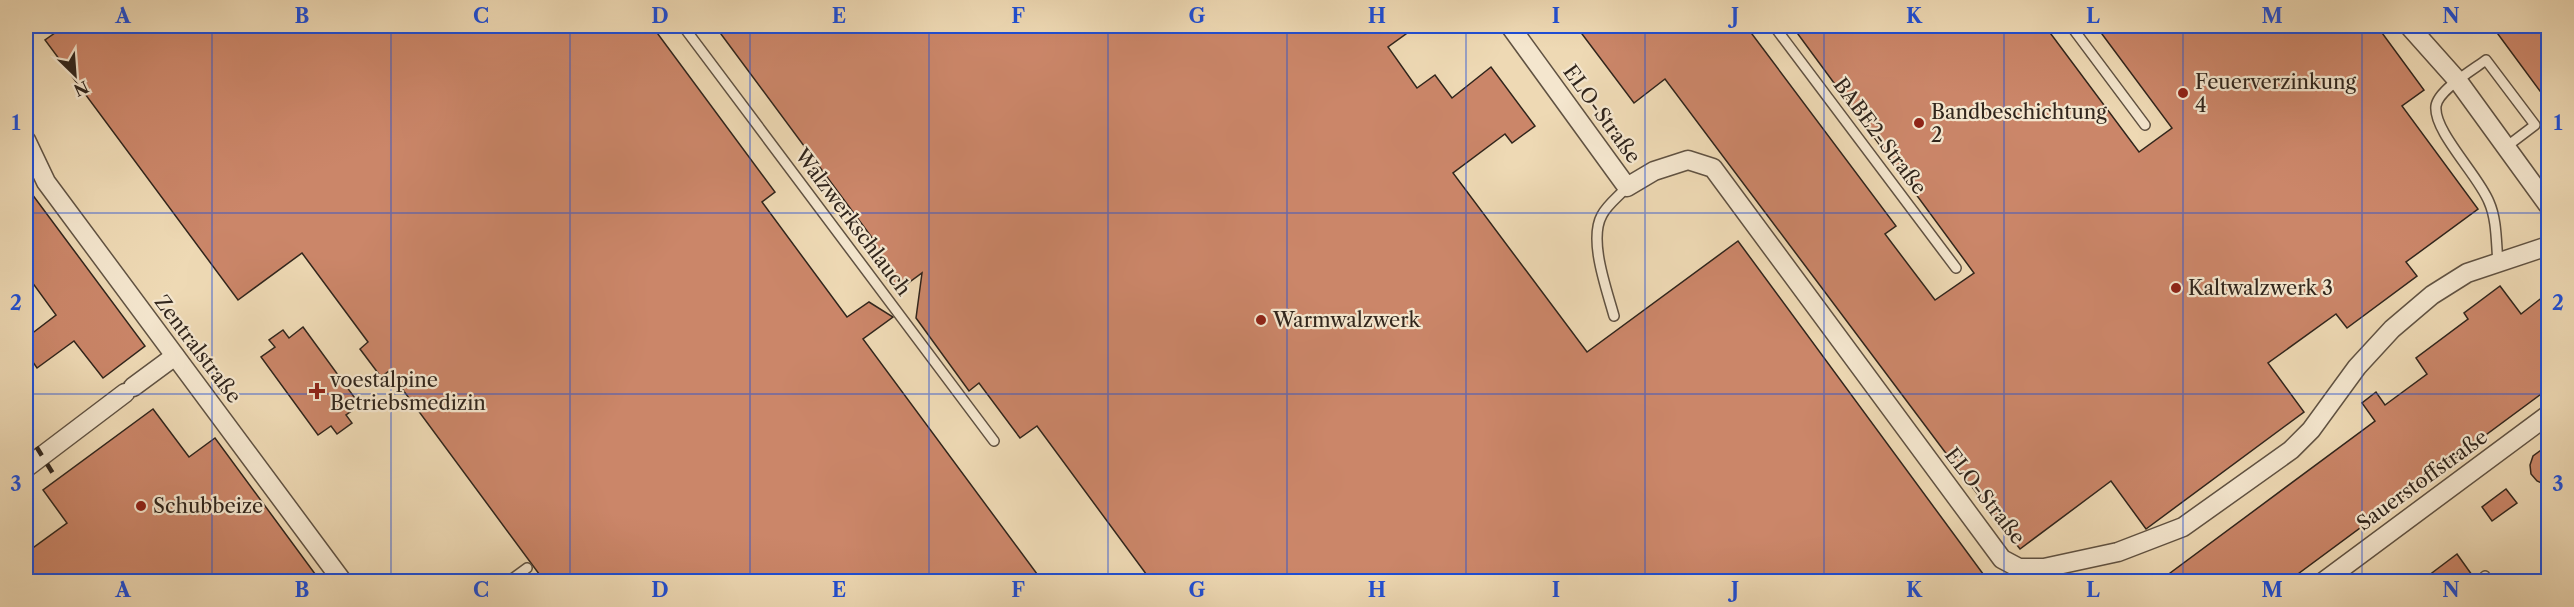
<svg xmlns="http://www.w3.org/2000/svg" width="2574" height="607" viewBox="0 0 2574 607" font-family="'Libre Caslon Text',serif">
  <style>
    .building { fill: #cb8669; stroke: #30251c; stroke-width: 1.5 }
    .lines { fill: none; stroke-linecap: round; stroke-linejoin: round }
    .lane-casing { stroke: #605242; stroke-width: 12 }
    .street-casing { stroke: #605242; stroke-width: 21 }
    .lane { stroke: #f4e6ce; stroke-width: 9 }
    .street { stroke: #f4e6ce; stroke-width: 18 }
    .rail { stroke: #30251c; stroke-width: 4.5; stroke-dasharray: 10 10; stroke-linecap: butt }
    .grid { fill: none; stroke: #1d4ed8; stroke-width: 1.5; stroke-opacity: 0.55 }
    .poi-dot { fill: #8f2418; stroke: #f4e6ce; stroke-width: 2 }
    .labels { text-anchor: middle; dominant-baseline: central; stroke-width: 4.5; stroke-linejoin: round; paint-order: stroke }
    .poi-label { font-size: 20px; fill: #30251c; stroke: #f4e6ce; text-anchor: start }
    .street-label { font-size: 20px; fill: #30251c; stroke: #f4e6ce }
    .neatline { fill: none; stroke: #1d4ed8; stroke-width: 2 }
    .grid-label { font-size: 20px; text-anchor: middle; font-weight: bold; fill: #1d4ed8 }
  </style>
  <rect width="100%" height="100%" fill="#eed9b4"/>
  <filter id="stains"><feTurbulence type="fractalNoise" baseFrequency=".00333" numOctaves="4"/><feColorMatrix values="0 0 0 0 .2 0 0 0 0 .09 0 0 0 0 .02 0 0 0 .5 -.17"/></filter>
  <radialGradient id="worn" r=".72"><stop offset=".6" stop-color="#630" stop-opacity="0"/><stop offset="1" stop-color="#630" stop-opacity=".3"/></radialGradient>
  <!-- building -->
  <g class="building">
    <polygon points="65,26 652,26 775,192 762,202 847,317 869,302 893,317 863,339 1043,582 545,582 389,371 381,377 360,349 368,342 302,253 238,300 45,40"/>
    <polygon points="715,26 1417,26 1388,47 1417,88 1435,75 1452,98 1491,67 1535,126 1512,143 1505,134 1453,173 1587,352 1738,241 1989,582 1152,582 1037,426 1020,438 979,383 969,391 916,318 922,273 896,292 866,250 876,243"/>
    <polygon points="1576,26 1746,26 1896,226 1885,234 1935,300 1974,273 1792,26 2045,26 2139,152 2172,128 2096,26 2377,26 2424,90 2402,106 2478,209 2406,262 2417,276 2347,328 2336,314 2268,363 2304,412 2146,529 2111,481 2020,549 1945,452 1665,79 1634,103"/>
    <polygon points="2492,26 2548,26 2548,102"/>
    <polygon points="26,186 145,346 103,378 74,341 37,368 26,352 26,338 56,315 32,282 26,283"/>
    <polygon points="2500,286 2521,314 2548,293 2548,389 2287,582 2158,582 2375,421 2362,403 2376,392 2385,405 2427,374 2416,358 2468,319 2464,313"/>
    <polygon points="303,327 360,405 346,415 352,423 337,434 331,426 318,435 261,357 275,347 269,340 283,330 289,338"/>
    <polygon points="153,409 189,457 215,438 321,582 26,582 26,553 67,523 43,490"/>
    <polygon points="2548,445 2548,486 2537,481 2531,474 2530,465 2533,456"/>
    <polygon points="2506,489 2517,503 2492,521 2482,507"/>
    <polygon points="2457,554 2477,582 2420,582"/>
  </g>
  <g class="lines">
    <defs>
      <g id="lane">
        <polyline points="683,26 994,441"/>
        <polyline points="1774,26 1956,268"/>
        <polyline points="2071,26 2145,125"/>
        <path d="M2498,262C2496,242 2497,220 2489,202C2479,176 2433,131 2436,106C2438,90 2474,69 2486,60L2535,125L2506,147"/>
        <path d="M1614,316C1607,290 1588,240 1602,215C1607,205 1619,196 1627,187"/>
        <polyline points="2485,576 2488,582"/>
        <polyline points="508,582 527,568"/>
      </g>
      <g id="street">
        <polyline points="1510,26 1627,187 1654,171 1688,160 1713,168 2002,559 2019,568 2044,568 2118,552 2183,527 2291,450 2311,430 2357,367 2392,329 2432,295 2467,273 2548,246"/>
        <polyline points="2409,26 2458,81 2548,205"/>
        <polyline points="26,140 46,182 343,582"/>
        <polyline points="133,387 175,356"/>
        <polyline points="26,468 125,393"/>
        <polyline points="2323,582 2548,415"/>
      </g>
    </defs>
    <!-- lane casing -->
    <use href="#lane" class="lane-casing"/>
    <!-- street casing -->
    <use href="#street" class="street-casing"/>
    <!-- lane -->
    <use href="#lane" class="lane"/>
    <!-- street -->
    <use href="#street" class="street"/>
    <!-- rail -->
    <g class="rail">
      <polyline points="26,331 28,336"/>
      <polyline points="26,430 57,480"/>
    </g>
  </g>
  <!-- grid -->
  <path class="grid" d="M212,26V582M391,26V582M570,26V582M750,26V582M929,26V582M1108,26V582M1287,26V582M1466,26V582M1645,26V582M1824,26V582M2004,26V582M2183,26V582M2362,26V582M26,213H2548M26,394H2548"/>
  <!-- markers -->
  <g class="poi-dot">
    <circle cx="2183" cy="93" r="6"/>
    <circle cx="1919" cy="123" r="6"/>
    <circle cx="2176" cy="288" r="6"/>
    <circle cx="1261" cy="320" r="6"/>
    <path d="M314 382h6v6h6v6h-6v6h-6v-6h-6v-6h6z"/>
    <circle cx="141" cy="506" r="6"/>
  </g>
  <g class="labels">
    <!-- poi labels -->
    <g class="poi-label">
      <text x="2195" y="82">Feuerverzinkung<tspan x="2195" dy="23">4</tspan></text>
      <text x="1931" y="112">Bandbeschichtung<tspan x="1931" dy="23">2</tspan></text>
      <text x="2188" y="288">Kaltwalzwerk 3</text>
      <text x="1273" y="320">Warmwalzwerk</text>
      <text x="330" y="380">voestalpine<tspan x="330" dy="23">Betriebsmedizin</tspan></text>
      <text x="153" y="506">Schubbeize</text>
    </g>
    <!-- street labels -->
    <g class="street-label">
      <text transform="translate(1602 114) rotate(54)">ELO-Straße</text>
      <text transform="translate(1880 136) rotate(53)">BABE2-Straße</text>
      <text transform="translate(853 222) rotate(53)">Walzwerkschlauch</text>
      <text transform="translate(198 349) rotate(53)">Zentralstraße</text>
      <text transform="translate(2422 480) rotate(-36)">Sauerstoffstraße</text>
      <text transform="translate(1985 496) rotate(52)">ELO-Straße</text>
    </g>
  </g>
  <!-- margin -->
  <rect width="2574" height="607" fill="none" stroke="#eed9b4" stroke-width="66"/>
  <!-- north arrow -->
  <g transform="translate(75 75) rotate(155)" stroke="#f4e6ce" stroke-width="4.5" paint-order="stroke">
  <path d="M0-4.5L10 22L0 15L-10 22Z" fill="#30251c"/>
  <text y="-9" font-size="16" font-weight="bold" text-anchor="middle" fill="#30251c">N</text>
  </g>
  <rect x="33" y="33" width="2508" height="541" class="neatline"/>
  <g class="grid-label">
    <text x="123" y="23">A</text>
    <text x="302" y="23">B</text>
    <text x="481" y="23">C</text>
    <text x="660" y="23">D</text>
    <text x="839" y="23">E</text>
    <text x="1018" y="23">F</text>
    <text x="1197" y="23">G</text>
    <text x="1377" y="23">H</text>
    <text x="1556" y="23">I</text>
    <text x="1735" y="23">J</text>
    <text x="1914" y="23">K</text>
    <text x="2093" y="23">L</text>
    <text x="2272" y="23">M</text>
    <text x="2451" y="23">N</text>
    <text x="16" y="130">1</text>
    <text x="2558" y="130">1</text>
    <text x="16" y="310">2</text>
    <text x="2558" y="310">2</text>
    <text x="16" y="491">3</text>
    <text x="2558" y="491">3</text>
    <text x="123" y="597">A</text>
    <text x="302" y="597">B</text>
    <text x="481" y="597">C</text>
    <text x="660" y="597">D</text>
    <text x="839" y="597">E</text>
    <text x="1018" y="597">F</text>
    <text x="1197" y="597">G</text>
    <text x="1377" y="597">H</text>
    <text x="1556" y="597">I</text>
    <text x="1735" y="597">J</text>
    <text x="1914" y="597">K</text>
    <text x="2093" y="597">L</text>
    <text x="2272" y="597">M</text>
    <text x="2451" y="597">N</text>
  </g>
  <rect width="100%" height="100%" filter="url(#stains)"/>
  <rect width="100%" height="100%" fill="url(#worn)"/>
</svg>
